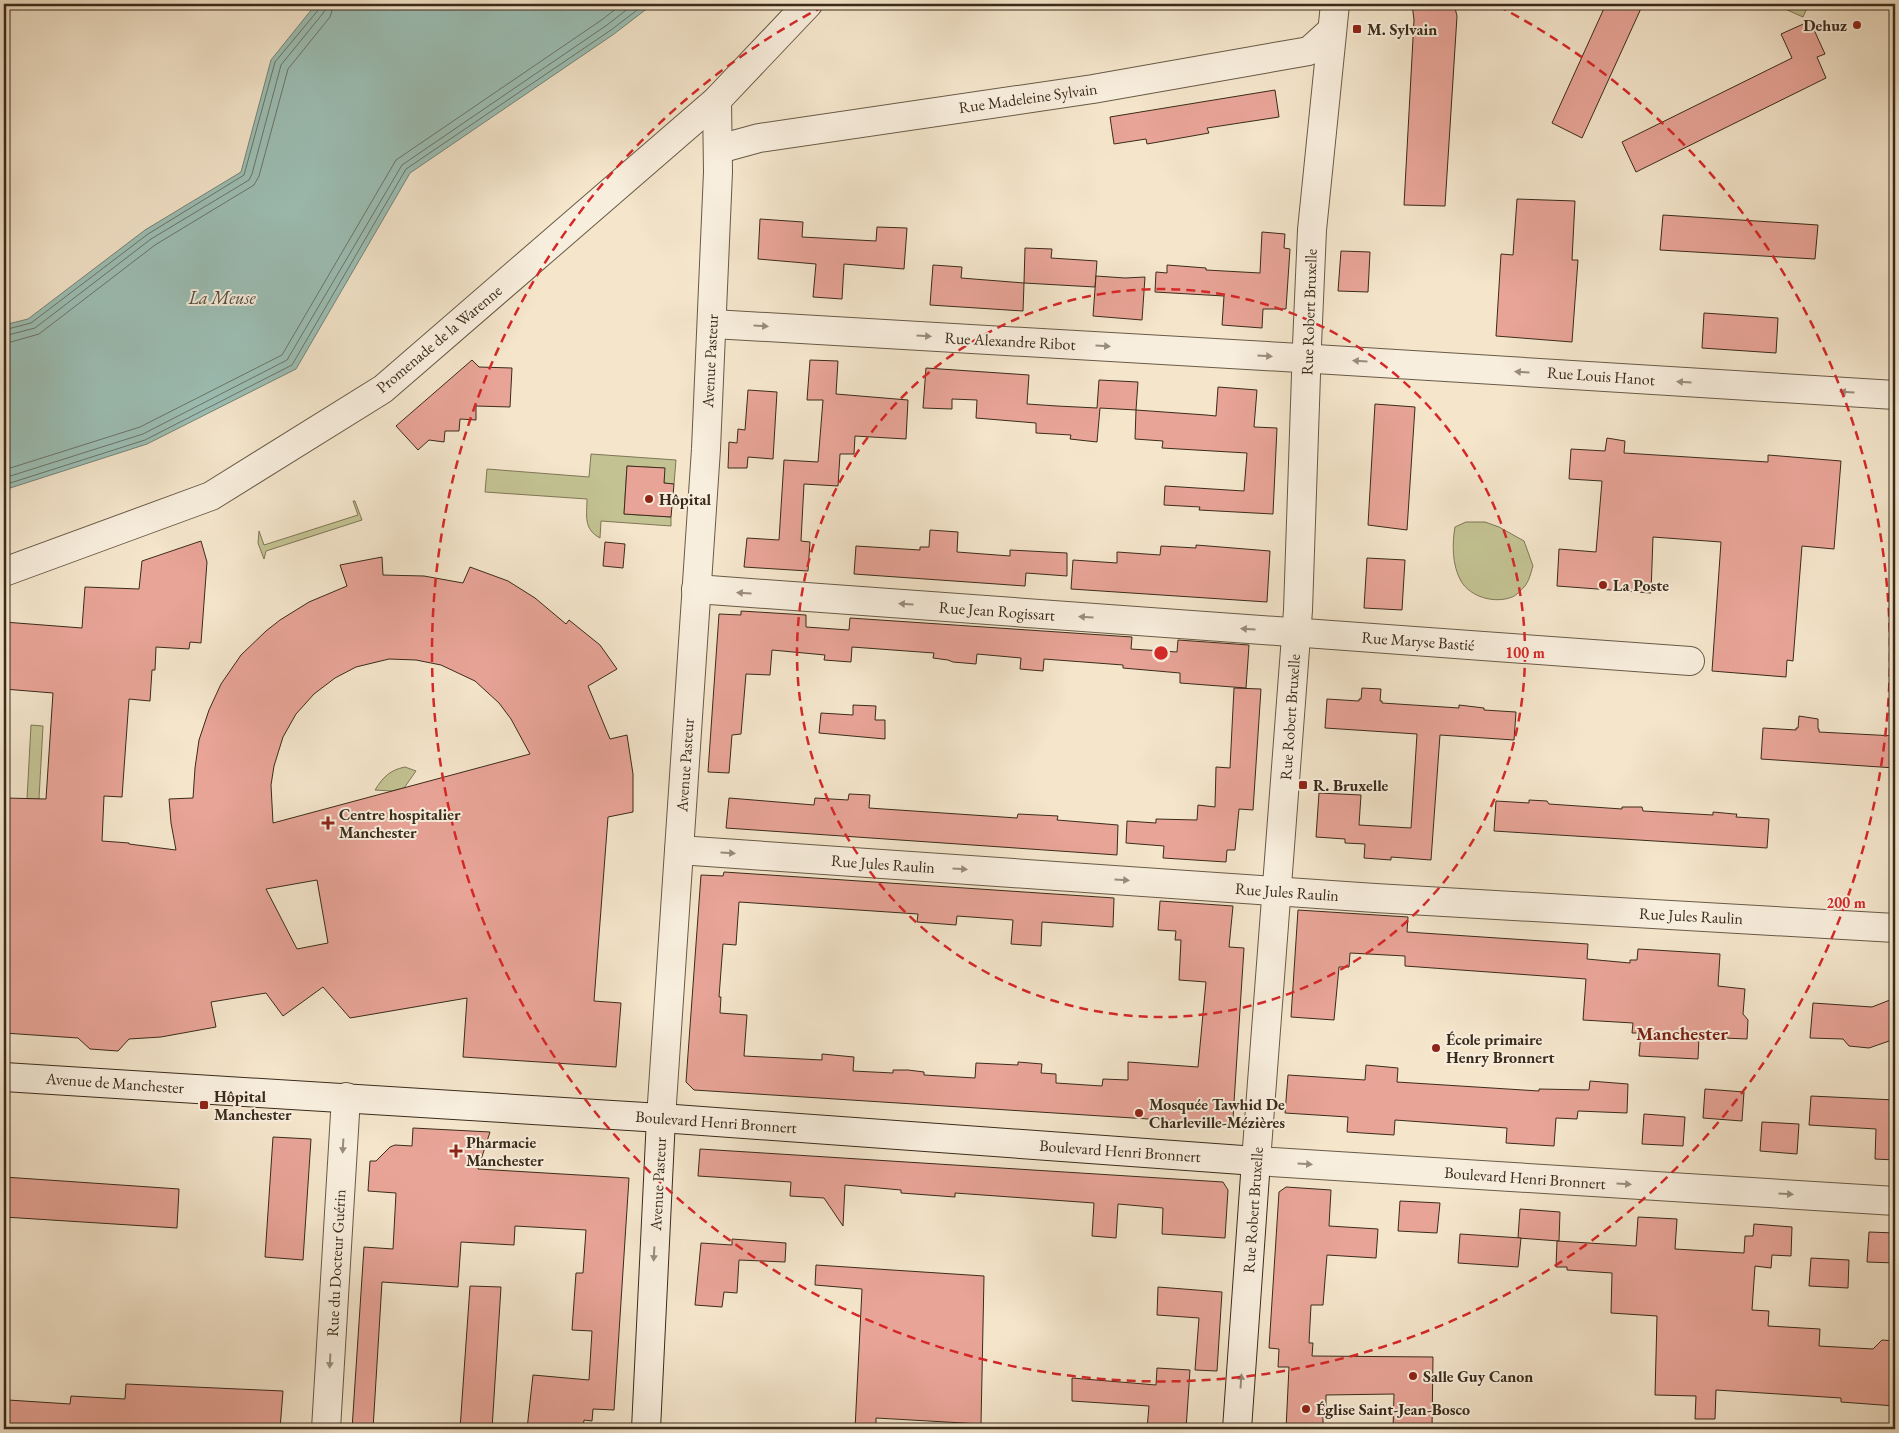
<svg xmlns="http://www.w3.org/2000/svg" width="1899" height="1433" viewBox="0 0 1899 1433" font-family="'EB Garamond',serif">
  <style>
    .green { fill: #c3c292; stroke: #7e7656 }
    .water { fill: #9cbfb5; stroke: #758477 }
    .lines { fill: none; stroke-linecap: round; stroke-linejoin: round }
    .shore { stroke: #6b7568; stroke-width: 1 }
    .building { fill: #e8a497; stroke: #3a2b1a; fill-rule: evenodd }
    .street-casing { stroke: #685a46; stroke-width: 30 }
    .secondary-casing { stroke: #3a2b1a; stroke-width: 30 }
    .street { stroke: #f8eedd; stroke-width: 28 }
    .secondary { stroke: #f8eedd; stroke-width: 28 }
    .oneway { fill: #998c7c }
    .ring { fill: none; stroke: #d62828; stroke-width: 2.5; stroke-dasharray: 9 6 }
    .poi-dot { fill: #8f2418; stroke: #f8eedd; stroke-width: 2 }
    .labels { text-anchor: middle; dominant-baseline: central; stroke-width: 4; stroke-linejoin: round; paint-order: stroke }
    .poi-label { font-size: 16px; font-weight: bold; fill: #3a2b1a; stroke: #f8eedd; text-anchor: start }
    .street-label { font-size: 16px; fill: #3a2b1a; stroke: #f8eedd }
    .water-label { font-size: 18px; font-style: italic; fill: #525041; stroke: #f8eedd }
    .quarter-label { font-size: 19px; font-weight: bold; fill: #7a1f14; stroke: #f8eedd }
    .centre { fill: #d62828; stroke: #f8eedd; stroke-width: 2.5 }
    .ring-label { font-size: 15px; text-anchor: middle; font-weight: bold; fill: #d62828; stroke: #f8eedd; stroke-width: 4; stroke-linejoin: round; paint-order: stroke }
  </style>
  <rect width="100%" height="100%" fill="#f4e5cb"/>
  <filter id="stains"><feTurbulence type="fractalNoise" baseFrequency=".004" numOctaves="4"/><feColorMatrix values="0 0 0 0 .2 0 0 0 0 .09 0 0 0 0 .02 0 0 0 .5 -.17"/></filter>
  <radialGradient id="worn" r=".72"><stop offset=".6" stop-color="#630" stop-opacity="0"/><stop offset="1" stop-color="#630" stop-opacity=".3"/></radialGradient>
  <!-- green -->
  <g class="green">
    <polygon points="1774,4 1809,4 1803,17"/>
    <path d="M591,454L676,460L674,484L664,483V468L627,466L624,514L671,517V526L601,521L600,538C583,529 587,515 587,499L485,492L487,469L589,477Z"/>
    <polygon points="353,501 355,501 362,520 266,551 264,559 258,543 259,531 264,545 358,515"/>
    <path d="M1466,522H1485L1499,527L1524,541L1533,566C1531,572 1529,582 1524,587C1521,590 1516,596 1512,597C1495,604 1470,597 1461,581C1452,565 1452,544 1455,527Z"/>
    <polygon points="31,725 43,726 39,799 27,799"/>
    <path d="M405,767L416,771L404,788L392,791L375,790C383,777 390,770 405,767Z"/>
  </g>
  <!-- water -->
  <polygon class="water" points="316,4 653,4 614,34 410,173 296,369 147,444 4,490 4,325 28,319 145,230 241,172 271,60"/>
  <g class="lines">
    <!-- shore -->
    <g class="shore">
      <polyline points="4,330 31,323 148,234 244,175 275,62 319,9 320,4"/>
      <polyline points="4,336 35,328 151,239 249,180 252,174 281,65 324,12 326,4"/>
      <polyline points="4,344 39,334 155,245 254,185 259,176 288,69 330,17 334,4"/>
      <polyline points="4,470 140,427 282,355 396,160 603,19 622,4"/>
      <polyline points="4,478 143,434 287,360 402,165 607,25 634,4"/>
      <polyline points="4,485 145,440 292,365 406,169 611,30 645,4"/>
    </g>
  </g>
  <!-- building -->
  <g class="building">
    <polygon points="1412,4 1454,4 1457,16 1445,206 1404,205 1414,20"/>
    <polygon points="1606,4 1643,4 1582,138 1552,123"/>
    <polygon points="1810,21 1825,54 1817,57 1826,78 1636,172 1622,142 1792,58 1781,34"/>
    <polygon points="1275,90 1279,117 1207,128 1209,133 1147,144 1146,139 1114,144 1110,117"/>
    <polygon points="1517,199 1575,201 1572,260 1578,260 1572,342 1496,336 1501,254 1513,255"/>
    <polygon points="1663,215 1818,225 1815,259 1660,250"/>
    <polygon points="760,219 803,222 802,237 876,241 877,227 907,228 904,269 844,264 842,299 813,297 816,264 758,259"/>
    <polygon points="1262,232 1285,234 1284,248 1290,249 1286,309 1263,309 1262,328 1222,325 1224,296 1155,292 1156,272 1167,273 1167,265 1206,268 1206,270 1260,273"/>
    <polygon points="1025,248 1052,249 1051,258 1097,261 1095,287 1024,283 1023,311 930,305 933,265 962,267 961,278 1024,283"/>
    <polygon points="1341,251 1370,252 1368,292 1338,291"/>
    <polygon points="1096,276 1125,278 1145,277 1142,320 1093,316"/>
    <polygon points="1704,313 1778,318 1776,353 1702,348"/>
    <polygon points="472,360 479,367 512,368 510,407 476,406 476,420 460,419 459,431 445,431 444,442 429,440 418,450 396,426"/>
    <polygon points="810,360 838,361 836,394 908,400 906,439 855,436 854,454 840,454 838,486 804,484 801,541 810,542 808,571 744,567 747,538 779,540 784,460 818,462 823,400 807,400"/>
    <polygon points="926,368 1029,375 1027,404 1057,406 1097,408 1099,380 1138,382 1136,410 1206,415 1216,416 1218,387 1257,390 1254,427 1277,428 1273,514 1199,510 1200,507 1164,505 1165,486 1244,491 1247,453 1162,448 1163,441 1135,439 1136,410 1100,408 1097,442 1070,439 1071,435 1036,433 1036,423 976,418 977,400 952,399 952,409 923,408"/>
    <polygon points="748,390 777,392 773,459 748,457 747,468 728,468 729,442 737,443 738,429 745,430"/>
    <polygon points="1375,404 1415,407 1407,530 1368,525"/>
    <polygon points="1607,438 1625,441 1624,453 1768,462 1768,455 1841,461 1834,549 1802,546 1793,661 1787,660 1786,677 1712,671 1721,542 1653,537 1651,593 1557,586 1559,549 1596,552 1602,481 1569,479 1571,449 1605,451"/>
    <polygon points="627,466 665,468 664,483 674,484 671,517 624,514"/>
    <polygon points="930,530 958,532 957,552 1010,556 1010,550 1067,553 1067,576 1026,573 1025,586 854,574 856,546 920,550 920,547 929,547"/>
    <path d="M201,541L207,562L201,643L190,642L189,649L156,647L155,670H152L150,701L129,699L122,797L104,796L102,841L129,843V844L176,850L171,823L169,799L193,798L195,768L199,740L209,710L221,684L241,655L266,631L280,620L309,602L347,586L340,565L382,557L383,575L424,576L463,583L470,567L508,581L535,598L566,624L569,620L600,645L617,669L588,686L610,739L627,735L633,774V812L608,817L594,1001L621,1003L616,1067L463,1057L467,998L350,1018L323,987L283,1016L266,993L211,1002L216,1027L161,1037L129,1039L118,1051L90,1049L78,1038L4,1033V816L5,798L46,799L53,693L4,689V622L82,628L85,587L139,589L142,561ZM389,659L416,660L441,665L475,681L499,703L511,719L530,754L273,823L271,785L274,766L283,737L296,714L314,694L335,678L356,667ZM317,880L328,943L297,949L266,889Z"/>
    <polygon points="605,542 625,544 623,568 603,566"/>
    <polygon points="1196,545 1270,551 1267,602 1071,589 1073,560 1117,563 1117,552 1160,555 1161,546 1196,548"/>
    <polygon points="1367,558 1405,560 1402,610 1364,608"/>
    <polygon points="741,611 806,615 806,627 849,630 850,618 1132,637 1131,649 1177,652 1178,640 1249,645 1246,688 1180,683 1180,673 1123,668 1123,665 1044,659 1043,671 1020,669 1021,658 977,654 976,664 953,662 948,660 933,658 934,653 852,647 851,662 824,660 825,655 772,650 770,675 746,674 741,734 732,735 729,773 708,772 719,614 741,615"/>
    <polygon points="1234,688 1261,689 1253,810 1239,809 1235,850 1227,850 1226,862 1163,858 1164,846 1126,843 1127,821 1156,823 1156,819 1197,820 1198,805 1215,807 1216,767 1230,768"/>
    <polygon points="1362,688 1381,689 1380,701 1382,701 1382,703 1459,708 1459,705 1484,708 1484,710 1516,712 1514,740 1440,735 1431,860 1391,857 1391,860 1364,858 1365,844 1345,843 1345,839 1316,837 1319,793 1361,795 1359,825 1411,828 1417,734 1325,728 1327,699 1359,701 1359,699 1361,699"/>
    <polygon points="853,705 876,706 875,720 885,720 885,739 819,733 821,713 853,715"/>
    <polygon points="1799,716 1818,719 1818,729 1819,729 1819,732 1895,736 1895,768 1761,759 1763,728 1796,730 1796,728 1798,728"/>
    <polygon points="849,794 870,795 869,808 1017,818 1018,814 1058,816 1057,820 1118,825 1117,855 726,828 729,798 814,805 815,798 848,800"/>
    <polygon points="1529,800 1547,801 1549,804 1622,809 1622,807 1642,807 1643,811 1713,815 1713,812 1734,814 1737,814 1736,817 1769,819 1767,848 1494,831 1496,801 1529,803"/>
    <polygon points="724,872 1114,898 1113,927 1042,922 1041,946 1011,944 1013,920 957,916 956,925 917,922 918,914 739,902 736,945 723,944 719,997 721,997 720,1013 747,1015 744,1056 822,1060 822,1054 854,1057 853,1071 893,1073 893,1070 908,1070 924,1072 924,1075 975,1078 976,1063 1018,1065 1018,1062 1042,1064 1041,1073 1056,1074 1056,1083 1102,1086 1103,1079 1128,1080 1128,1062 1198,1067 1206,982 1179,980 1181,940 1175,940 1176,931 1158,930 1160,901 1233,906 1229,947 1244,948 1233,1118 1227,1124 694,1090 686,1082 701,875 723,876"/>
    <polygon points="1298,910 1408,917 1407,932 1588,944 1587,959 1630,963 1630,960 1637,960 1638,949 1720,954 1718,986 1745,989 1743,1014 1748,1020 1747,1039 1699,1037 1698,1059 1639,1056 1641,1033 1632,1033 1633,1023 1583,1020 1586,979 1405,966 1405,956 1350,953 1349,967 1339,967 1334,1020 1291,1017"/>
    <polygon points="1895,998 1895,1039 1869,1048 1849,1046 1843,1039 1810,1038 1813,1003 1872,1007"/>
    <polygon points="1366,1065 1398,1068 1397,1082 1539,1091 1539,1089 1589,1090 1590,1081 1628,1084 1627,1113 1578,1111 1577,1119 1556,1118 1554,1146 1506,1143 1507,1128 1395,1120 1394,1135 1347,1132 1348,1117 1285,1113 1288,1075 1365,1080"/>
    <polygon points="1705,1089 1744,1092 1742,1121 1703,1118"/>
    <polygon points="1811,1096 1895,1100 1895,1160 1875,1159 1876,1129 1809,1125"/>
    <polygon points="1644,1114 1685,1117 1683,1146 1642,1144"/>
    <polygon points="1762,1122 1799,1124 1797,1154 1760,1151"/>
    <polygon points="413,1128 490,1132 478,1169 629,1178 614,1410 593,1409 592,1421 584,1420 583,1429 527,1429 533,1375 589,1380 592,1331 572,1330 576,1273 583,1273 586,1230 515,1226 514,1245 461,1242 458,1287 382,1282 373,1429 352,1429 364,1247 393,1249 396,1193 368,1191 370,1161 376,1161 390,1147 395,1145 412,1146"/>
    <polygon points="273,1137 311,1139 303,1260 265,1257"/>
    <polygon points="700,1149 1223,1182 1228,1190 1225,1238 1162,1234 1163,1208 1118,1204 1116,1238 1092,1236 1094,1203 955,1193 955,1197 901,1193 901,1190 845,1185 843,1226 824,1198 790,1196 791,1182 698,1176"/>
    <polygon points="4,1177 179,1189 177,1228 4,1217"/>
    <polygon points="1286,1187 1331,1190 1329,1226 1378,1229 1376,1258 1327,1255 1323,1305 1311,1305 1309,1343 1313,1343 1312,1356 1433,1357 1432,1429 1393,1429 1394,1394 1326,1395 1326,1416 1323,1416 1323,1429 1286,1429 1289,1367 1278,1367 1279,1349 1269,1348 1279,1192"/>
    <polygon points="1400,1201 1440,1203 1437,1233 1398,1231"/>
    <polygon points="1520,1209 1560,1212 1559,1241 1518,1238"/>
    <polygon points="1638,1217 1677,1219 1675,1249 1744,1253 1745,1236 1753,1236 1754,1224 1792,1227 1791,1256 1772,1255 1771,1268 1755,1266 1752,1310 1769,1311 1768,1326 1820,1329 1819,1346 1873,1349 1882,1340 1895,1341 1895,1406 1841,1402 1841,1398 1716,1390 1715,1419 1695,1419 1696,1396 1655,1395 1657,1316 1611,1313 1612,1273 1567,1270 1567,1267 1556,1267 1557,1241 1636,1246"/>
    <polygon points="1869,1232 1895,1233 1895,1263 1867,1262"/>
    <polygon points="1460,1234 1521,1238 1518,1267 1458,1263"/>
    <polygon points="732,1239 786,1243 785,1262 739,1260 737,1293 724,1292 722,1307 695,1305 701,1243 732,1245"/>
    <polygon points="1811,1258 1849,1260 1848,1288 1809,1286"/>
    <polygon points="816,1265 984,1276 981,1424 876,1418 876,1429 855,1429 862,1289 815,1285"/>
    <polygon points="470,1286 501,1287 492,1429 460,1429"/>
    <polygon points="1158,1287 1222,1292 1217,1371 1195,1370 1199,1318 1157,1315"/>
    <polygon points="1157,1368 1190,1370 1186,1429 1147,1429 1149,1406 1072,1401 1072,1378 1156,1385"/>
    <polygon points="126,1384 283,1391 280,1429 97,1429 69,1427 68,1429 4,1429 4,1408 7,1408 8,1400 70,1404 71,1396 125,1399"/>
  </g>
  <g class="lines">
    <defs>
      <g id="street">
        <polyline points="1335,4 1312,230 1307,345 1298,610 1256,1161 1895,1201"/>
        <polyline points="719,149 759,138 1093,89 1286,55 1309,51 1331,31"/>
        <polyline points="713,324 1283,357 1895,395"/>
        <polyline points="4,572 211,496 383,389 717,100 808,4"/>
        <polyline points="696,589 1690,661"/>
        <polyline points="679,850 1375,898 1895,928"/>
        <polyline points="661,1118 706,449 718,172 717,100"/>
        <polyline points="326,1429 346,1097"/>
      </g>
      <g id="secondary">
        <polyline points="4,1077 661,1118 1256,1161 1237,1429"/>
        <polyline points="646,1429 661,1118"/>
      </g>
    </defs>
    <!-- street casing -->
    <use href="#street" class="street-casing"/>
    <!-- secondary casing -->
    <use href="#secondary" class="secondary-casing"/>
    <!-- street -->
    <use href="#street" class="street"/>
    <!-- secondary -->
    <use href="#secondary" class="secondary"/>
  </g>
  <!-- one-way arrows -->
  <defs><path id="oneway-solid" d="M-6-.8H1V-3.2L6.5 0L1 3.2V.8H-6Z" transform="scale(1.25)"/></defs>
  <g class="oneway">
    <use href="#oneway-solid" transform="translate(761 326) rotate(3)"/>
    <use href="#oneway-solid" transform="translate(924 336) rotate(3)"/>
    <use href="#oneway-solid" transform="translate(1103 346) rotate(3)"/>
    <use href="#oneway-solid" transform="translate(1265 356) rotate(3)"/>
    <use href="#oneway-solid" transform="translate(1360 361) rotate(-176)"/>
    <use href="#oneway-solid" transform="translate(1522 372) rotate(-176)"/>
    <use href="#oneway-solid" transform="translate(1684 382) rotate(-176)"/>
    <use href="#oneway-solid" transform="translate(1847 392) rotate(-176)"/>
    <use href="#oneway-solid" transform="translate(744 593) rotate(-176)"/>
    <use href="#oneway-solid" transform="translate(906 604) rotate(-176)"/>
    <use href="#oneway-solid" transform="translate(1086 617) rotate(-176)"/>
    <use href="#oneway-solid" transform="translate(1248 629) rotate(-176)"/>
    <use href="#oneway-solid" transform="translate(728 853) rotate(4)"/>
    <use href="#oneway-solid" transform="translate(960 869) rotate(4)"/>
    <use href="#oneway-solid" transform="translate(1122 880) rotate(4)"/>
    <use href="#oneway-solid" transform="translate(343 1146) rotate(93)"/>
    <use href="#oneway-solid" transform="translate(1305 1164) rotate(4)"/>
    <use href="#oneway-solid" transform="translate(1624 1184) rotate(4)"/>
    <use href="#oneway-solid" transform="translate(1786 1194) rotate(4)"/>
    <use href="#oneway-solid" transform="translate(654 1254) rotate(93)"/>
    <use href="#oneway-solid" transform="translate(330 1361) rotate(93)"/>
    <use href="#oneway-solid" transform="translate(1241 1381) rotate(-86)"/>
  </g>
  <!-- distance rings -->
  <g class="ring">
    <circle cx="1161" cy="653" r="364"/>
    <path d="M1498 6A729 729 0 1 1 824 6"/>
  </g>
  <!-- markers -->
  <g class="poi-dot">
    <circle cx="1857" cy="25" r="5"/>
    <rect x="1352" y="24" width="10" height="10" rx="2.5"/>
    <circle cx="649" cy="499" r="5"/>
    <circle cx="1603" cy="585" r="5"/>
    <rect x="1298" y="780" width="10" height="10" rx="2.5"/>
    <path d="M325.5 815.5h5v5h5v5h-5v5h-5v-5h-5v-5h5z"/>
    <circle cx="1436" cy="1048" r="5"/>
    <rect x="199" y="1100" width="10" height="10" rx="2.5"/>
    <circle cx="1139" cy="1113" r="5"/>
    <path d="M453.5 1143.5h5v5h5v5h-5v5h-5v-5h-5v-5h5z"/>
    <circle cx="1413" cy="1376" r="5"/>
    <circle cx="1306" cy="1409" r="5"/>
  </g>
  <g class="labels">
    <!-- poi labels -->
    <g class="poi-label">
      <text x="1847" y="25" text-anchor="end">Dehuz</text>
      <text x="1367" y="29">M. Sylvain</text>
      <text x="659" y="499">Hôpital</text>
      <text x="1613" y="585">La Poste</text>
      <text x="1313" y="785">R. Bruxelle</text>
      <text x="339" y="814">Centre hospitalier<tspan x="339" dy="18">Manchester</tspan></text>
      <text x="1446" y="1039">École primaire<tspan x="1446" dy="18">Henry Bronnert</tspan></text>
      <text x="214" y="1096">Hôpital<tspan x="214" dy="18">Manchester</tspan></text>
      <text x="1149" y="1104">Mosquée Tawhid De<tspan x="1149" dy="18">Charleville-Mézières</tspan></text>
      <text x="466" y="1142">Pharmacie<tspan x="466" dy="18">Manchester</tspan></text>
      <text x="1423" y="1376">Salle Guy Canon</text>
      <text x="1316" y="1409">Église Saint-Jean-Bosco</text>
    </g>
    <!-- street labels -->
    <g class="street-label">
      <text transform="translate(1028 98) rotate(-8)">Rue Madeleine Sylvain</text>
      <text transform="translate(1309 312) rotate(-88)">Rue Robert Bruxelle</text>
      <text transform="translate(439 339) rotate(-40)">Promenade de la Warenne</text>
      <text transform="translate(1010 341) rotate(3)">Rue Alexandre Ribot</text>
      <text transform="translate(710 361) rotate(-87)">Avenue Pasteur</text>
      <text transform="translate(1601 376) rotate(4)">Rue Louis Hanot</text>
      <text transform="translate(997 611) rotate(4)">Rue Jean Rogissart</text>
      <text transform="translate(1418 641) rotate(4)">Rue Maryse Bastié</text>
      <text transform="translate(1290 717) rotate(-86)">Rue Robert Bruxelle</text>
      <text transform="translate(685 765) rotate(-86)">Avenue Pasteur</text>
      <text transform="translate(883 864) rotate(4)">Rue Jules Raulin</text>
      <text transform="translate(1287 892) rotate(4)">Rue Jules Raulin</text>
      <text transform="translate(1691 916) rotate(3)">Rue Jules Raulin</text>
      <text transform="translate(115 1083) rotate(4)">Avenue de Manchester</text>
      <text transform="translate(716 1122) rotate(4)">Boulevard Henri Bronnert</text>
      <text transform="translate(1120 1151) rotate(4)">Boulevard Henri Bronnert</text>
      <text transform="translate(1525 1178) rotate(4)">Boulevard Henri Bronnert</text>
      <text transform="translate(658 1184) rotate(-87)">Avenue Pasteur</text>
      <text transform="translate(1253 1210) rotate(-86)">Rue Robert Bruxelle</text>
      <text transform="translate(336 1263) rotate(-87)">Rue du Docteur Guérin</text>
    </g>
    <!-- water labels -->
    <g class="water-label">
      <text x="222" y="297">La Meuse</text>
    </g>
    <!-- quarter labels -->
    <g class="quarter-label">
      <text x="1682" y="1033">Manchester</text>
    </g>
  </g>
  <circle cx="1161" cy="653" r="8" class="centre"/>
  <g class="ring-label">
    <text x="1525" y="658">100 m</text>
    <text x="1846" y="908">200 m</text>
  </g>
  <!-- margin -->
  <rect width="1899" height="1433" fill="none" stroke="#f4e5cb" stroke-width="20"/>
  <rect x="5" y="5" width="1889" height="1423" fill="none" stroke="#3a2b1a" stroke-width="2.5"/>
  <rect x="10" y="10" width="1879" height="1413" fill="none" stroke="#3a2b1a"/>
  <rect width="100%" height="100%" filter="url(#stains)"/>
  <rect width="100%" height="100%" fill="url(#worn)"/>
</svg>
